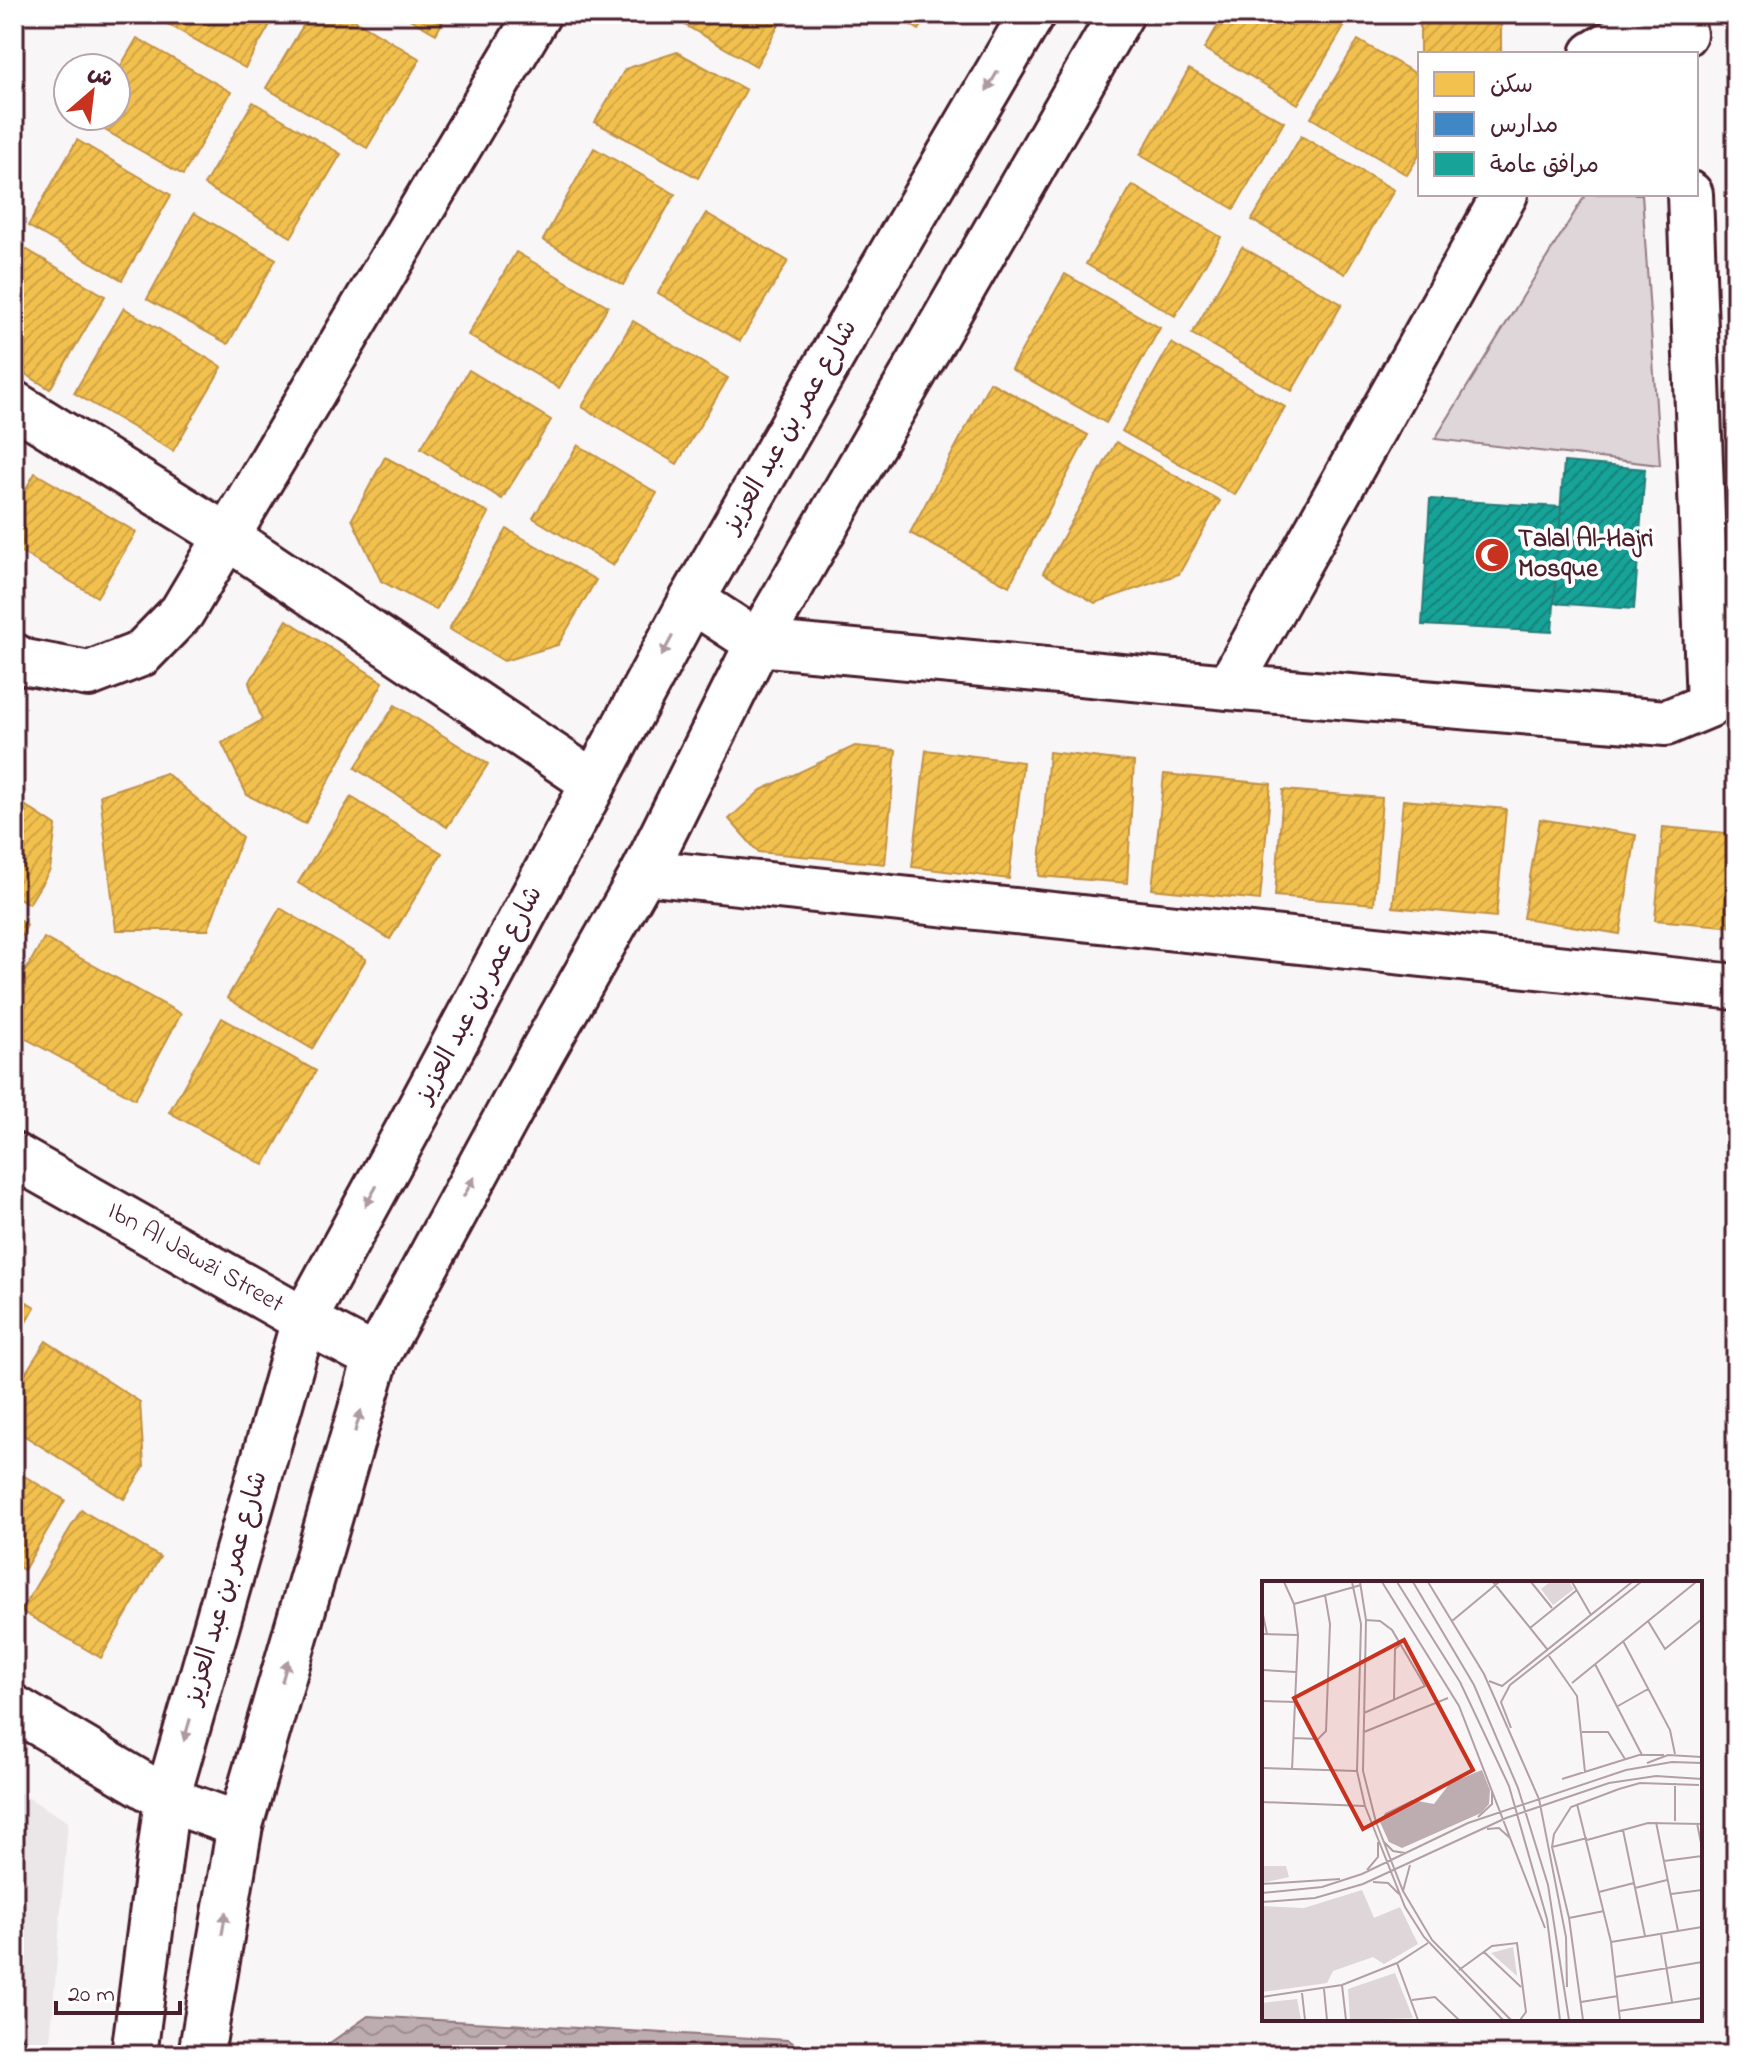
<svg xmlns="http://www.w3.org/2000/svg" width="1750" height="2069" viewBox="0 0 1750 2069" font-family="'Indie Flower','Playpen Sans Arabic',sans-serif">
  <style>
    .built { fill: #ebe6e8 }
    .grass { fill: #ded6d9; stroke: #947a82; stroke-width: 2 }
    .water { fill: url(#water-waves); stroke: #8f747b; stroke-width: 2 }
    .homes { fill: url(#homes-hatch); stroke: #c09044; stroke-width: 2 }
    .schools { fill: url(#schools-hatch); stroke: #426897; stroke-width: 2 }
    .public { fill: url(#public-hatch); stroke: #267b77; stroke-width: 2 }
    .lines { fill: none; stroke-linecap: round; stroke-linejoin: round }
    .minor-casing { stroke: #4a1f2b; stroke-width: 50 }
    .minor { stroke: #fff; stroke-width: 44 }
    .oneway { fill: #ae9aa0 }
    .labels { text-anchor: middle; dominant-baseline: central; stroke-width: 8; stroke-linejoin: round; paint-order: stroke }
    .street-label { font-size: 26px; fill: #4a1f2b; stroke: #fff }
    .poi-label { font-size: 26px; font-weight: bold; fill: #4a1f2b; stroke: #fff; text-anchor: start }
    .inset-road { fill: none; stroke: #b2a0a5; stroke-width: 2 }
    .view { fill: #c8321e; fill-opacity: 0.15; stroke: #c8321e; stroke-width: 4 }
    .inset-edge { fill: none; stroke: #4a1f2b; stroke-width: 4 }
  </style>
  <defs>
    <pattern id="water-waves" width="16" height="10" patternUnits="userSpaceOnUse" patternTransform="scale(2)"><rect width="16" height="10" fill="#bdadb0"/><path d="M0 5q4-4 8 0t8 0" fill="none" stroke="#9c8c8f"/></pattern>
    <pattern id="homes-hatch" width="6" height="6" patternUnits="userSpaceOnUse" patternTransform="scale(2)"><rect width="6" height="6" fill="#f2c14e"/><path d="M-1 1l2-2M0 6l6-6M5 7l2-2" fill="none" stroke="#d1a544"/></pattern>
    <pattern id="schools-hatch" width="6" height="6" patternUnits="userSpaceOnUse" patternTransform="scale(2)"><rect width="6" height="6" fill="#3f88c5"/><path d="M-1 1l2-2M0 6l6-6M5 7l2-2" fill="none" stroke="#376fa0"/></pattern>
    <pattern id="public-hatch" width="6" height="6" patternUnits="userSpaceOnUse" patternTransform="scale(2)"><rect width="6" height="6" fill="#17a398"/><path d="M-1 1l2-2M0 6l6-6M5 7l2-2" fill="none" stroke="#17847c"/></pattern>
  </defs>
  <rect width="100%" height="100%" fill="#f8f6f7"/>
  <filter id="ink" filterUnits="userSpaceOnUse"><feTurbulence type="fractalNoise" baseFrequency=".0125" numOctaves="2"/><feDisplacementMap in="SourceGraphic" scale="16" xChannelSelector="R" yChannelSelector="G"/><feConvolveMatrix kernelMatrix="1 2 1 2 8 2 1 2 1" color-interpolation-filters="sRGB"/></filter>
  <g filter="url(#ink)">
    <!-- built -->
    <polygon class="built" points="14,1789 68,1822 49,2055 14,2055"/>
    <!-- grass -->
    <polygon class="grass" points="1586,194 1642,194 1660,465 1435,439"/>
    <!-- water -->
    <polygon class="water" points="368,2016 788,2040 815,2055 313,2055"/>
    <!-- homes -->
    <g class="homes">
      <polygon points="150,14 276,14 245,68"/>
      <polygon points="310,14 345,14 420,59 367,148 266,88"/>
      <polygon points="401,14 447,14 436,34"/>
      <polygon points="666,14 785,14 756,66"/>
      <polygon points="893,14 929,14 919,30"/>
      <polygon points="1225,14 1344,14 1350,17 1298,104 1204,49"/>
      <polygon points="1420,14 1501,14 1501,54 1420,54 1420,61"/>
      <polygon points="137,38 231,92 183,175 89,121 92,116 116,116 116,74"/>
      <polygon points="1358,40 1420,76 1420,154 1407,175 1311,118"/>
      <polygon points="677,52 746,90 698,178 595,122 625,69"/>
      <polygon points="1189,69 1284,122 1234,209 1140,155"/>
      <polygon points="253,102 341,154 291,237 204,185"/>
      <polygon points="1301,136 1394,190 1345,274 1252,220"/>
      <polygon points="77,140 171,195 122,280 28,226"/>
      <polygon points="594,148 675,194 623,285 543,240"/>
      <polygon points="1132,185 1221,237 1175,316 1086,264"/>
      <polygon points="194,213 276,259 228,344 147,299"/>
      <polygon points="706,213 788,261 740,341 658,293"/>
      <polygon points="14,242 105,296 50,389 14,367"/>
      <polygon points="1242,247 1342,304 1292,391 1192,334"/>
      <polygon points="516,252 608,306 559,388 468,335"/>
      <polygon points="1065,274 1160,328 1106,423 1011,369"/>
      <polygon points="124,308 222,367 173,451 74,393"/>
      <polygon points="633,321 728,378 677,464 582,407"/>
      <polygon points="1171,343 1285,407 1235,495 1122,431"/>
      <polygon points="469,370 551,420 502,499 421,448"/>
      <polygon points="990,382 1088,435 1009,586 910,533"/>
      <polygon points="1116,442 1220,501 1179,574 1095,603 1043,573"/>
      <polygon points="578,445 657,493 613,566 533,518"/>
      <polygon points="385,457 489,513 436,610 381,581 352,519"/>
      <polygon points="35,473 136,532 97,597 14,548 14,509"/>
      <polygon points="507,529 596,580 558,645 504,661 449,629"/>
      <polygon points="287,620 383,682 305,824 247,795 222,743 262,720 249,683"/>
      <polygon points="395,705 488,764 447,827 355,768"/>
      <polygon points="855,746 896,750 885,864 758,852 729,819 761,790"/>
      <polygon points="926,750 1023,762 1009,879 912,867"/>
      <polygon points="1049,752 1134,762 1127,883 1039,876"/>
      <polygon points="166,773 242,837 208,930 116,930 100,795"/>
      <polygon points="1164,774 1271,784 1260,900 1152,889"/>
      <polygon points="1283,790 1382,798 1374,904 1275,896"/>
      <polygon points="351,797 442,853 390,939 298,883"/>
      <polygon points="14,798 56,826 50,870 29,904 14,895"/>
      <polygon points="1403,800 1506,809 1496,917 1393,907"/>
      <polygon points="1540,819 1636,835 1620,934 1523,918"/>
      <polygon points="1663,827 1736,834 1736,927 1655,920"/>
      <polygon points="280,908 366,959 312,1049 227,998"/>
      <polygon points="14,917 27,925 14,949"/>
      <polygon points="44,938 181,1014 135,1099 14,1032 14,991"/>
      <polygon points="222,1018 316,1071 264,1165 169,1112"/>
      <polygon points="14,1294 35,1307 14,1342"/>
      <polygon points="46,1341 140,1402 144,1467 124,1499 14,1429 14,1391"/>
      <polygon points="14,1470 65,1500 24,1570 14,1564"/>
      <polygon points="81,1510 160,1557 101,1658 21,1611"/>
    </g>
    <!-- schools -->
    <polygon class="schools" points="14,2033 49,2054 49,2055 14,2055"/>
    <!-- public -->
    <g class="public">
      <polygon points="1564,462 1645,469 1634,609 1553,603"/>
      <polygon points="1430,499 1561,507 1552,632 1422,625"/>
    </g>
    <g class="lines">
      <defs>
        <g id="minor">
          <polyline points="1593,54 1628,33 1684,34"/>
          <polyline points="14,404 226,536 594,783"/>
          <polyline points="692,600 758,643 1229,687 1666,723 1709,705 1690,194"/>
          <polyline points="14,656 24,662 89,674 141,654 182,612 538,14"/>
          <polyline points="1229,687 1505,194"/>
          <polyline points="644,872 1736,987"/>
          <path id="s1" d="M14,1156L304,1320L376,1358"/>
          <polyline points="14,1708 167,1799 240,1825"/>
          <polyline points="134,2055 167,1799 304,1320 422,1104 692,600 866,297 1032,14"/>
          <polyline points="201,2055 240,1825 376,1358 542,1052 644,872 758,643 1121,14"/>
        </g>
      </defs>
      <!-- minor casing -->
      <use href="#minor" class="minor-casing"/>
      <!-- minor -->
      <use href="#minor" class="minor"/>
    </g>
    <!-- one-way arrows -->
    <defs><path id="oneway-solid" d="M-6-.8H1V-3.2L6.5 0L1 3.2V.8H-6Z" transform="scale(2)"/></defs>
    <g class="oneway">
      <use href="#oneway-solid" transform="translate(992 81) rotate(120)"/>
      <use href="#oneway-solid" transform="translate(667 646) rotate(118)"/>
      <use href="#oneway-solid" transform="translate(469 1187) rotate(-61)"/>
      <use href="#oneway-solid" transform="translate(371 1196) rotate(119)"/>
      <use href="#oneway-solid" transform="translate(358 1421) rotate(-74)"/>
      <use href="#oneway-solid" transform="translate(285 1671) rotate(-74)"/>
      <use href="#oneway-solid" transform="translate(187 1730) rotate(106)"/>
      <use href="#oneway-solid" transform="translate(224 1923) rotate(-80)"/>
    </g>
  </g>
  <!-- icons -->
  <defs>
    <symbol id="mosque-disc" viewBox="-11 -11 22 22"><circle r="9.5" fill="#c8321e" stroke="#fff"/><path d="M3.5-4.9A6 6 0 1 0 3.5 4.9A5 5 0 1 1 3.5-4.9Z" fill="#fff"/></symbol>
  </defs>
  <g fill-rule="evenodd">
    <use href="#mosque-disc" x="1472" y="535" width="40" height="40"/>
  </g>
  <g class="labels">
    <!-- street labels -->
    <g class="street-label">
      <text transform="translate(791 427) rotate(-60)">شارع عمر بن عبد العزيز</text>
      <text transform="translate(480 995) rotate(-62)">شارع عمر بن عبد العزيز</text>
      <text stroke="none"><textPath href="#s1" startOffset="208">Ibn Al Jawzi Street</textPath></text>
      <text transform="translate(227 1588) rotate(-74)">شارع عمر بن عبد العزيز</text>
    </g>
    <!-- poi labels -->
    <g class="poi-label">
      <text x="1518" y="540">Talal Al-Hajri<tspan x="1518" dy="30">Mosque</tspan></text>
    </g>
  </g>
  <!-- overview -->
  <g transform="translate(1262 1581)">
    <rect width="440" height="440" fill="#f8f6f7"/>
    <path d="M0,285H24L27,296L0,302ZM133,392L151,437L88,439L86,408ZM35,418L39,439H0V422Z" fill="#ded6d9"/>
    <path d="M288,1H307L312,8L291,24L279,8ZM100,309L112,337L138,326L156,363L122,383L111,376L71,390L65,402L0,411V325L42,327ZM251,366L255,394V395L229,372Z" fill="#ded6d9"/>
    <path d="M220,189L228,209L227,223L219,232L140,267L127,261L118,241L123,232L150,219L172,223L188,202Z" fill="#bdadb0"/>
    <path class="inset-road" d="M22,1L32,23L36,54L30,189M90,1L99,43L95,190L103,225L143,326L162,356L241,439M98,1L104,39L101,190L114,241L141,310L170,359L249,439M120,1L197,125L283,347M135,1L198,101L247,205L285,338L298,439M151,1L212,104L256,207L286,304L307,439M166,1L222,93L277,218L304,356L305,406M231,1L285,68M269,1L290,27M310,1L329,34M32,23L99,4M0,29L5,53M190,40L237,1M386,40L403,68L440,38M268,47L315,9M0,53L36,54M361,60L408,149L413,173M287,75L315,115L323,191M333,83L380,174M0,89L34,91M227,100L240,105L370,1M310,102L434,1M132,119L133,68L139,63M0,120L33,121M356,125L386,108M102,132L163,105L130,49L118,40L104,39M249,147L239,121L248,104L379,1M102,151L186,117M320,151H346L363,178M31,157L56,158L64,150L68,43L63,14M385,182L406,174L440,176M0,187L95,190M300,198L377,174H402M0,221L102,225M315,223L349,361L358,439M216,236L230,223V211M413,240V202M394,241L416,350M435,242L440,267M225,248L237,247L249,258M361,249L383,355M325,259L386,242L440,243M121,260L131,270L143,272M290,266L325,257M402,280L440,275M105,289L116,276V261M111,301L126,302L137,313M0,303L78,298M373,307L405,299M141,310L148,284M337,311L372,302M0,312L60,306L100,293L206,242L364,189L410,181L440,182M409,313L440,309M0,321L53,317L101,303L244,237L347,202L394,195L440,198M307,337L342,330M399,353L410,421M349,361L440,346M222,371L259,406M135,382L156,439M197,389L230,365L255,362L264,431L258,439M353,396L440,381M80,404L84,439M62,408L65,439M40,412L43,439M0,416L80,404L135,382L166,362M150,419L173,416L197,439M319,421L356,415M357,430L440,417M321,439L307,337L290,266L292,253L309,226L357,208L378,202L437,204"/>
    <path class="view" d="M142,59L211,189L101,248L32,117Z"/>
    <rect width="440" height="440" class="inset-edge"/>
  </g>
  <!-- margin -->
  <rect width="1750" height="2069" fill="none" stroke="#fff" stroke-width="48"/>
  <rect x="24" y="24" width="1702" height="2021" fill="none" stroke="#4a1f2b" stroke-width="3" filter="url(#ink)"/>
  <!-- legend -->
  <rect x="1418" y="52" width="280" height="144" fill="#ffffff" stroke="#b7a5aa" stroke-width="2"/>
  <rect x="1434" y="72" width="40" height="24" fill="#f2c14e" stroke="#b7a5aa" stroke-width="2"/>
  <text x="1490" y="92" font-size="24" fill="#4a1f2b">سكن</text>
  <rect x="1434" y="112" width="40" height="24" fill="#3f88c5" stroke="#b7a5aa" stroke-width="2"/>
  <text x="1490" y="132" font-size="24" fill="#4a1f2b">مدارس</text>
  <rect x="1434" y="152" width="40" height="24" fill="#17a398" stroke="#b7a5aa" stroke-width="2"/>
  <text x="1490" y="172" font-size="24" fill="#4a1f2b">مرافق عامة</text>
  <!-- north arrow -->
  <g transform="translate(92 92) rotate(28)"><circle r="38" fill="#ffffff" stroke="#b7a5aa" stroke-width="2"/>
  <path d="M0-6L14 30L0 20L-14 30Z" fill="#c8321e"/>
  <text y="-12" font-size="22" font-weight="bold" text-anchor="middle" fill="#4a1f2b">ش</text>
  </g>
  <!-- scale -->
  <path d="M56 2001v12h124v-12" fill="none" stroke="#4a1f2b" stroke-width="4"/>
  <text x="68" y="2001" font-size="24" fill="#4a1f2b" stroke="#ffffff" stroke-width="6" paint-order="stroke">20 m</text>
</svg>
